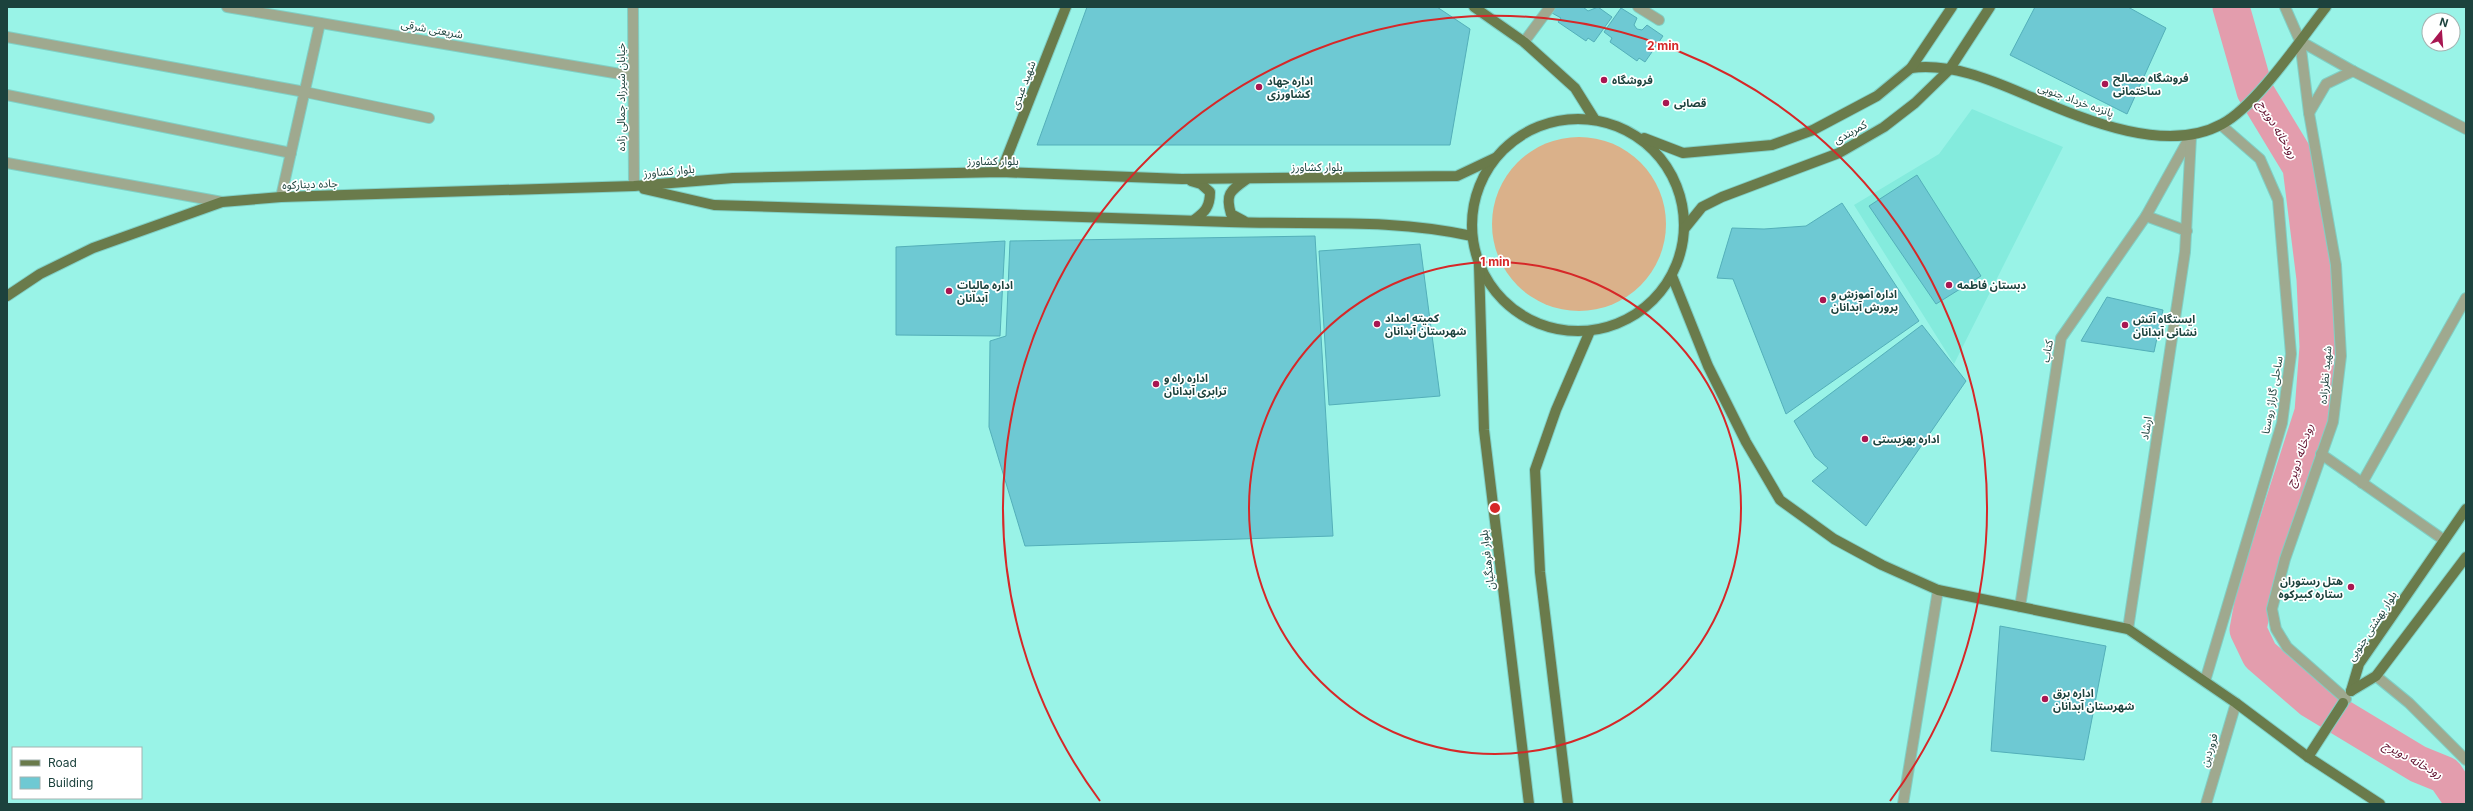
<svg xmlns="http://www.w3.org/2000/svg" width="2473" height="811" viewBox="0 0 2473 811" font-family="Inter,'Noto Sans Arabic',sans-serif">
  <style>
    .built { fill: #84ebdd }
    .green { fill: #dab18a }
    .lines { fill: none; stroke-linecap: round; stroke-linejoin: round }
    .river { stroke: #e39dad; stroke-width: 37 }
    .building { fill: #6ec9d3; stroke: #53afb9 }
    .minor-casing { stroke: #80d0c5; stroke-width: 12 }
    .major-casing { stroke: #80d0c5; stroke-width: 12 }
    .minor { stroke: #9fa98f; stroke-width: 10 }
    .major { stroke: #6a7b4b; stroke-width: 10 }
    .ring { fill: none; stroke: #d62828; stroke-width: 2 }
    .poi-dot { fill: #a81651; stroke: #fff; stroke-width: 1.5 }
    .labels { text-anchor: middle; dominant-baseline: central; stroke-width: 3.5; stroke-linejoin: round; paint-order: stroke }
    .street-label { font-size: 11px; fill: #1c423d; stroke: #fff }
    .poi-label { font-size: 11px; font-weight: bold; fill: #1c423d; stroke: #fff; text-anchor: start }
    .water-label { font-size: 12px; font-style: italic; fill: #600f2d; stroke: #fff }
    .centre { fill: #d62828; stroke: #fff; stroke-width: 2 }
    .ring-label { font-size: 12px; text-anchor: middle; font-weight: bold; fill: #d62828; stroke: #fff; stroke-width: 3.5; stroke-linejoin: round; paint-order: stroke }
  </style>
  <rect width="100%" height="100%" fill="#99f3e7"/>
  <!-- built -->
  <polygon class="built" points="1972,109 2063,147 1954,364 1854,205 1939,154"/>
  <!-- green -->
  <circle class="green" cx="1579" cy="224" r="87"/>
  <g class="lines">
    <!-- river -->
    <polyline class="river" points="2231,7 2255,91 2301,167 2315,279 2318,347 2313,412 2254,597 2248,630 2260,655 2312,700 2418,764 2445,775 2465,804"/>
  </g>
  <!-- building -->
  <g class="building">
    <polygon points="1087,7 1437,7 1470,29 1450,145 1037,145"/>
    <polygon points="1556,7 1583,7 1588,11 1598,7 1612,17 1594,42 1588,38 1586,41 1558,22 1561,18 1552,13"/>
    <polygon points="2035,7 2128,7 2166,28 2127,114 2010,55"/>
    <polygon points="1621,8 1637,18 1634,25 1637,29 1642,30 1647,25 1663,36 1645,62 1639,58 1637,61 1610,42 1612,38 1604,32"/>
    <polygon points="1917,175 1981,276 1936,304 1869,206"/>
    <polygon points="1842,203 1919,321 1786,414 1733,279 1717,278 1732,228 1764,229 1806,226"/>
    <polygon points="1315,236 1333,536 1025,546 989,427 990,341 1006,336 1010,241"/>
    <polygon points="1005,241 1000,336 896,335 896,247"/>
    <polygon points="1420,244 1440,396 1329,405 1319,251"/>
    <polygon points="2107,297 2163,310 2154,352 2081,341"/>
    <polygon points="1922,325 1966,381 1866,526 1812,481 1828,468 1815,457 1794,421"/>
    <polygon points="2000,626 2106,646 2084,760 1991,751"/>
  </g>
  <g class="lines">
    <defs>
      <g id="minor">
        <polyline points="227,7 632,76"/>
        <polyline points="633,7 634,186"/>
        <polyline points="1638,7 1659,20"/>
        <polyline points="2285,7 2300,41 2353,71 2466,129"/>
        <polyline points="7,37 305,92 429,118"/>
        <polyline points="2300,41 2309,113 2336,265 2341,356 2333,422 2285,559 2272,609 2276,629 2287,647 2346,699"/>
        <polyline points="1524,42 1550,7"/>
        <polyline points="7,95 291,153"/>
        <polyline points="2309,113 2326,84 2353,71"/>
        <polyline points="7,163 222,202"/>
        <polyline points="281,197 320,23"/>
        <polyline points="2146,216 2187,231"/>
        <polyline points="2321,454 2444,540"/>
        <polyline points="2362,483 2466,298"/>
        <polyline points="2020,607 2061,338 2146,216 2191,135"/>
        <polyline points="2128,629 2185,252 2191,137"/>
        <polyline points="2376,676 2409,703 2466,760"/>
        <polyline points="2205,681 2282,423 2291,354 2278,200 2260,159 2221,125"/>
        <polyline points="1903,804 1938,590"/>
        <polyline points="2206,804 2236,703"/>
      </g>
      <g id="major">
        <polyline points="1474,7 1524,42 1575,88 1595,120"/>
        <path d="M1911,68C1950,63 1989,79 2024,94C2079,117 2164,156 2222,124C2256,106 2301,39 2326,7"/>
        <circle cx="1578" cy="225" r="106"/>
        <polyline points="1644,138 1683,153 1772,145 1813,130 1877,96 1911,68 1952,7"/>
        <polyline points="1001,172 1066,7"/>
        <path d="M1191,181L1201,184L1210,192C1210,207 1205,212 1194,220"/>
        <path d="M644,189L714,205C886,211 1057,215 1229,222C1312,225 1391,218 1472,236"/>
        <path d="M1244,221L1231,214C1225,194 1230,191 1247,179"/>
        <polyline points="1685,228 1702,207 1722,197 1839,153 1884,127 1915,103 1949,70 1990,7"/>
        <polyline points="1479,265 1484,430 1529,804"/>
        <polyline points="1672,276 1708,366 1746,442 1780,500 1834,539 1882,565 1938,590 2128,629 2236,703 2308,757 2380,804"/>
        <polyline points="7,296 40,274 93,248 222,202 281,197 634,186 733,178 1001,172 1182,179 1457,176 1495,158"/>
        <polyline points="2351,691 2359,664 2466,509"/>
        <polyline points="2351,691 2376,676 2466,557"/>
        <polyline points="2308,757 2343,703"/>
        <polyline points="1568,804 1540,572 1535,470 1556,410 1590,331"/>
      </g>
    </defs>
    <!-- minor casing -->
    <use href="#minor" class="minor-casing"/>
    <!-- major casing -->
    <use href="#major" class="major-casing"/>
    <!-- minor -->
    <use href="#minor" class="minor"/>
    <!-- major -->
    <use href="#major" class="major"/>
  </g>
  <!-- distance rings -->
  <g class="ring">
    <circle cx="1495" cy="508" r="246"/>
    <path d="M1100 801A492 492 0 1 1 1890 801"/>
  </g>
  <!-- markers -->
  <g class="poi-dot">
    <circle cx="1604" cy="80" r="4"/>
    <circle cx="2105" cy="84" r="4"/>
    <circle cx="1259" cy="87" r="4"/>
    <circle cx="1666" cy="103" r="4"/>
    <circle cx="1949" cy="285" r="4"/>
    <circle cx="949" cy="291" r="4"/>
    <circle cx="1823" cy="300" r="4"/>
    <circle cx="1377" cy="324" r="4"/>
    <circle cx="2125" cy="325" r="4"/>
    <circle cx="1156" cy="384" r="4"/>
    <circle cx="1865" cy="439" r="4"/>
    <circle cx="2351" cy="587" r="4"/>
    <circle cx="2045" cy="699" r="4"/>
  </g>
  <g class="labels">
    <!-- street labels -->
    <g class="street-label">
      <text transform="translate(432 29) rotate(10)">شریعتی شرقی</text>
      <text transform="translate(1023 85) rotate(-69)">شهید عبدی</text>
      <text transform="translate(621 97) rotate(-90)">خیابان شیرزاد جمالی زاده</text>
      <text transform="translate(2076 100) rotate(20)">پانزده خرداد جنوبی</text>
      <text transform="translate(1850 132) rotate(-29)">کمربندی</text>
      <text x="993" y="161">بلوار کشاورز</text>
      <text x="1317" y="167">بلوار کشاورز</text>
      <text transform="translate(669 171) rotate(-5)">بلوار کشاورز</text>
      <text transform="translate(310 184) rotate(-2)">جاده دینارکوه</text>
      <text transform="translate(2047 351) rotate(-80)">کتاب</text>
      <text transform="translate(2325 375) rotate(-85)">شهید نظرزاده</text>
      <text transform="translate(2272 395) rotate(-80)">ساحلی گاراژ روستا</text>
      <text transform="translate(2146 428) rotate(-81)">ارشاد</text>
      <text transform="translate(1487 560) rotate(-97)">بلوار فرهنگیان</text>
      <text transform="translate(2372 626) rotate(-57)">بلوار بهشتی جنوبی</text>
      <text transform="translate(2209 750) rotate(-73)">فروردین</text>
    </g>
    <!-- poi labels -->
    <g class="poi-label">
      <text x="2113" y="78">فروشگاه مصالح<tspan x="2113" dy="13">ساختمانی</tspan></text>
      <text x="1612" y="80">فروشگاه</text>
      <text x="1267" y="81">اداره جهاد<tspan x="1267" dy="13">کشاورزی</tspan></text>
      <text x="1674" y="103">قصابی</text>
      <text x="957" y="285">اداره مالیات<tspan x="957" dy="13">آبدانان</tspan></text>
      <text x="1957" y="285">دبستان فاطمه</text>
      <text x="1831" y="294">اداره آموزش و<tspan x="1831" dy="13">پرورش آبدانان</tspan></text>
      <text x="1385" y="318">کمیته امداد<tspan x="1385" dy="13">شهرستان آبدانان</tspan></text>
      <text x="2133" y="319">ایستگاه آتش<tspan x="2133" dy="13">نشانی آبدانان</tspan></text>
      <text x="1164" y="378">اداره راه و<tspan x="1164" dy="13">ترابری آبدانان</tspan></text>
      <text x="1873" y="439">اداره بهزیستی</text>
      <text x="2343" y="581" text-anchor="end">هتل رستوران<tspan x="2343" dy="13">ستاره کبیرکوه</tspan></text>
      <text x="2053" y="693">اداره برق<tspan x="2053" dy="13">شهرستان آبدانان</tspan></text>
    </g>
    <!-- water labels -->
    <g class="water-label">
      <text transform="translate(2278 129) rotate(59)">رودخانه دویرج</text>
      <text transform="translate(2299 455) rotate(-72)">رودخانه دویرج</text>
      <text transform="translate(2413 759) rotate(29)">رودخانه دویرج</text>
    </g>
  </g>
  <circle cx="1495" cy="508" r="6" class="centre"/>
  <g class="ring-label">
    <text x="1663" y="50">2 min</text>
    <text x="1495" y="266">1 min</text>
  </g>
  <!-- border -->
  <rect width="2473" height="811" fill="none" stroke="#1c423d" stroke-width="16"/>
  <!-- legend -->
  <rect x="12" y="747" width="130" height="52" fill="#ffffff" stroke="#a4b3b1"/>
  <rect x="20" y="760" width="20" height="6" fill="#6a7b4b" stroke="#a4b3b1"/>
  <text x="48" y="767" font-size="12" fill="#1c423d">Road</text>
  <rect x="20" y="777" width="20" height="12" fill="#6ec9d3" stroke="#a4b3b1"/>
  <text x="48" y="787" font-size="12" fill="#1c423d">Building</text>
  <!-- north arrow -->
  <g transform="translate(2441 32) rotate(17)"><circle r="19" fill="#ffffff" stroke="#a4b3b1"/>
  <path d="M0-3L7 15L0 10L-7 15Z" fill="#a81651"/>
  <text y="-6" font-size="11" font-weight="bold" text-anchor="middle" fill="#1c423d">N</text>
  </g>
</svg>
